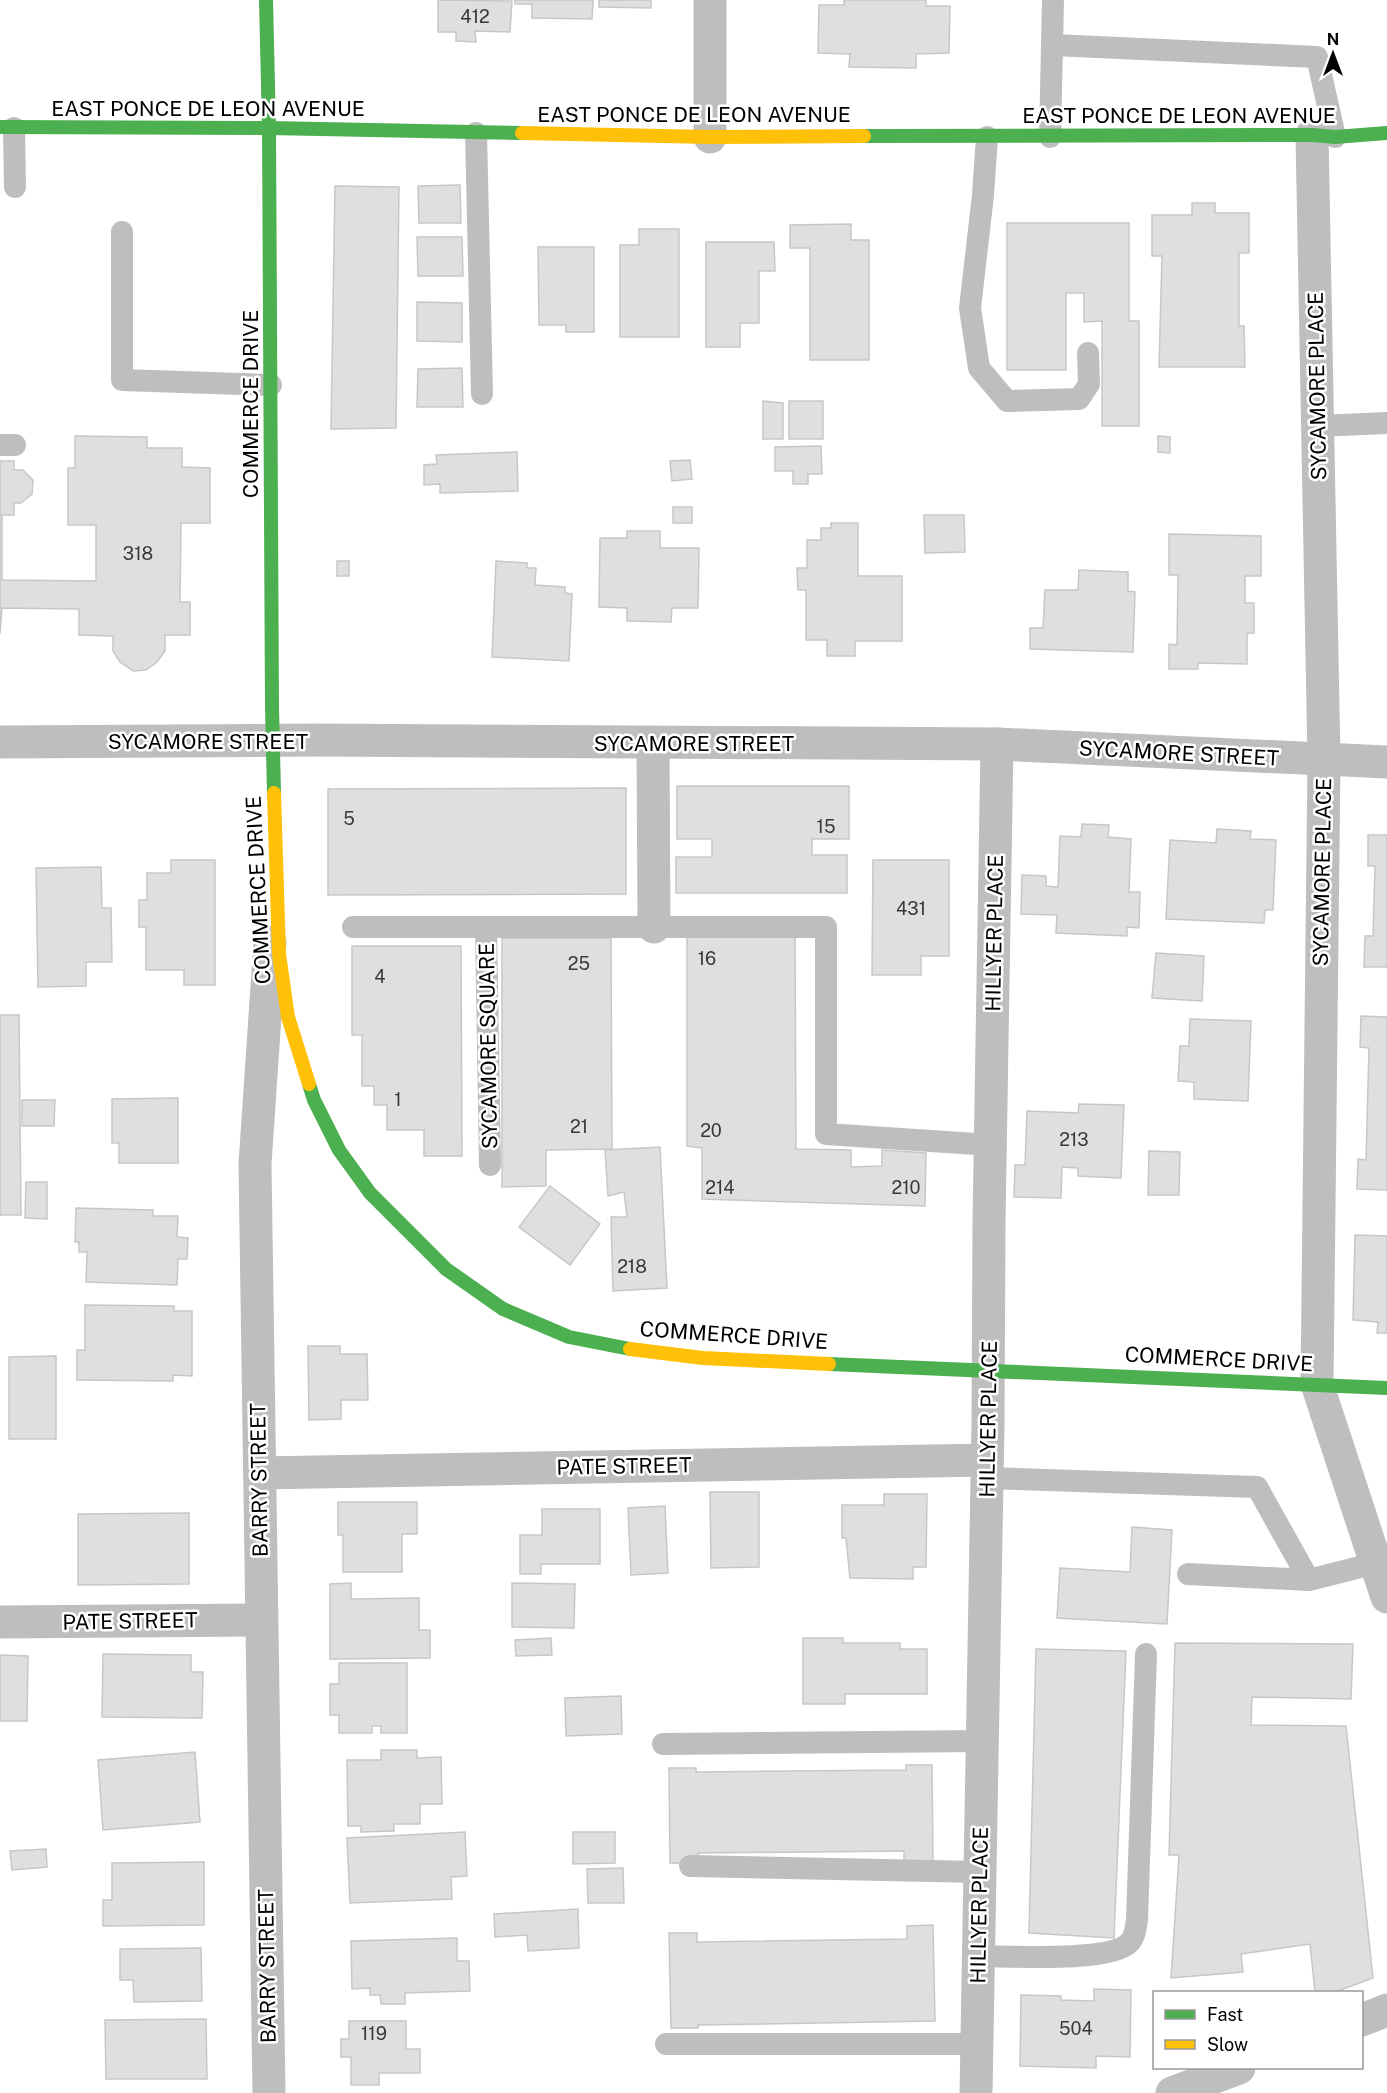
<svg xmlns="http://www.w3.org/2000/svg" width="1387" height="2093" viewBox="0 0 1387 2093" font-family="'Public Sans',sans-serif">
  <style>
    .building { fill: #dfdfdf; stroke: #c7c7c7; stroke-width: 1.5 }
    .lines { fill: none; stroke-linecap: round; stroke-linejoin: round }
    .lane { stroke: #bebebe; stroke-width: 22 }
    .street { stroke: #bebebe; stroke-width: 33 }
    .fast { stroke: #4caf50; stroke-width: 14 }
    .slow { stroke: #ffc107; stroke-width: 14 }
    .labels { text-anchor: middle; dominant-baseline: central; stroke-width: 5; stroke-linejoin: round; paint-order: stroke }
    .number-label { font-size: 18px; fill: #383838 }
    .street-label { font-size: 21px; fill: #000; stroke: #fff }
  </style>
  <rect width="100%" height="100%" fill="#fff"/>
  <!-- building -->
  <g class="building">
    <polygon points="438,0 512,1 510,32 475,31 476,42 456,41 456,32 438,32"/>
    <polygon points="515,0 593,0 592,19 532,18 532,4 515,4"/>
    <polygon points="599,0 651,0 651,8 599,7"/>
    <polygon points="844,0 926,0 926,6 950,6 949,53 916,54 916,68 849,67 850,54 818,53 819,5 844,5"/>
    <polygon points="460,185 461,223 419,223 418,186"/>
    <polygon points="335,186 399,187 396,428 331,429"/>
    <polygon points="1192,203 1215,203 1215,213 1249,213 1249,253 1239,253 1239,326 1244,326 1245,367 1159,367 1162,256 1152,256 1152,215 1192,215"/>
    <polygon points="1007,223 1129,223 1129,321 1139,321 1139,426 1102,426 1102,321 1084,322 1084,293 1066,293 1066,370 1007,370"/>
    <polygon points="851,224 851,240 869,240 869,360 810,360 810,248 790,248 790,225"/>
    <polygon points="639,229 679,229 679,337 620,337 620,245 639,245"/>
    <polygon points="417,237 462,237 463,276 418,276"/>
    <polygon points="706,242 774,242 775,271 759,271 759,323 740,323 740,347 706,347"/>
    <polygon points="538,247 594,247 594,332 566,332 566,325 539,325"/>
    <polygon points="417,302 462,303 462,342 417,341"/>
    <polygon points="462,368 463,407 417,407 418,369"/>
    <polygon points="763,401 783,403 783,439 763,439"/>
    <rect x="789" y="401" width="34" height="38"/>
    <polygon points="75,436 147,437 147,448 182,448 182,467 210,468 210,523 181,523 180,602 190,602 190,635 165,635 165,651 157,662 146,670 133,671 120,662 113,651 113,636 79,635 79,609 2,608 0,634 0,461 14,461 14,470 23,470 33,480 32,494 21,503 14,503 14,515 2,515 2,580 96,581 96,525 68,525 68,468 75,468"/>
    <polygon points="1158,436 1170,437 1170,453 1158,452"/>
    <polygon points="821,446 822,474 808,474 808,484 793,484 793,471 775,471 775,447"/>
    <polygon points="517,452 518,491 440,493 440,484 424,485 424,465 437,464 436,455"/>
    <polygon points="690,460 692,479 672,481 670,461"/>
    <rect x="673" y="507" width="19" height="16"/>
    <polygon points="924,515 964,515 965,552 925,553"/>
    <polygon points="831,523 858,523 858,576 902,576 902,641 855,641 855,656 827,656 827,640 806,640 806,590 798,590 797,568 807,568 807,540 821,540 821,528 831,528"/>
    <polygon points="627,531 660,531 660,548 699,548 698,608 672,608 671,622 627,621 627,608 599,607 600,538 627,538"/>
    <polygon points="1169,534 1261,536 1261,576 1245,576 1245,603 1254,603 1254,633 1247,633 1247,664 1198,663 1198,669 1169,669 1169,644 1177,645 1178,575 1169,575"/>
    <rect x="337" y="561" width="12" height="15"/>
    <polygon points="496,561 527,563 527,568 536,568 535,585 565,587 565,593 572,594 569,661 492,657"/>
    <polygon points="1079,570 1128,572 1128,591 1135,592 1133,652 1030,649 1030,628 1043,628 1045,590 1078,590"/>
    <polygon points="677,786 849,786 849,839 812,839 812,855 847,855 847,893 676,893 676,857 712,857 712,839 677,839"/>
    <polygon points="626,788 626,894 328,895 328,789"/>
    <polygon points="1082,824 1109,825 1108,837 1131,839 1129,892 1140,892 1139,928 1127,927 1127,936 1056,933 1057,915 1021,914 1022,875 1046,876 1046,886 1058,887 1060,836 1081,837"/>
    <polygon points="1217,829 1251,831 1250,839 1276,840 1273,910 1265,910 1264,923 1166,919 1170,840 1216,843"/>
    <polygon points="1368,835 1387,835 1387,967 1364,967 1365,936 1373,936 1375,866 1368,866"/>
    <polygon points="171,860 215,860 215,985 184,985 184,970 146,970 146,927 139,927 139,900 147,900 147,873 171,873"/>
    <polygon points="873,860 949,860 949,956 921,956 921,975 872,975"/>
    <polygon points="101,867 102,908 111,908 112,962 86,962 86,986 38,987 36,868"/>
    <polygon points="687,934 795,934 796,1149 851,1150 851,1167 882,1166 882,1150 926,1153 925,1206 702,1199 702,1148 687,1146"/>
    <polygon points="502,938 611,938 612,1149 546,1150 546,1186 502,1187"/>
    <polygon points="352,946 461,946 462,1156 424,1156 424,1130 387,1130 387,1105 374,1105 374,1086 362,1086 362,1035 352,1035"/>
    <polygon points="1156,953 1204,956 1202,1001 1152,998"/>
    <polygon points="0,1015 19,1015 21,1215 0,1215"/>
    <polygon points="1361,1016 1387,1017 1387,1190 1357,1189 1358,1159 1366,1160 1369,1048 1360,1047"/>
    <polygon points="1190,1019 1251,1021 1248,1101 1194,1099 1194,1082 1178,1081 1180,1046 1189,1046"/>
    <polygon points="178,1098 178,1163 119,1163 119,1143 112,1143 112,1099"/>
    <polygon points="22,1100 55,1100 54,1126 22,1126"/>
    <polygon points="1079,1104 1124,1105 1121,1178 1078,1176 1078,1168 1062,1167 1061,1198 1014,1197 1015,1165 1025,1165 1027,1111 1078,1113"/>
    <polygon points="660,1147 667,1288 613,1291 611,1217 627,1217 624,1192 608,1196 605,1150"/>
    <polygon points="1149,1151 1180,1152 1179,1195 1148,1195"/>
    <polygon points="26,1182 47,1182 47,1219 25,1218"/>
    <polygon points="550,1186 600,1224 570,1265 519,1227"/>
    <polygon points="76,1208 153,1210 153,1216 178,1216 177,1237 188,1238 187,1259 178,1259 177,1285 86,1282 87,1252 79,1252 79,1242 75,1242"/>
    <polygon points="1355,1235 1387,1236 1387,1333 1377,1333 1378,1322 1353,1320"/>
    <polygon points="85,1305 174,1306 174,1311 192,1311 192,1376 173,1375 173,1381 77,1380 77,1350 85,1350"/>
    <polygon points="308,1346 340,1346 340,1354 367,1354 368,1400 341,1400 341,1419 309,1420"/>
    <polygon points="56,1356 56,1439 9,1439 9,1357"/>
    <polygon points="710,1492 759,1492 759,1567 711,1568"/>
    <polygon points="884,1494 927,1494 926,1567 913,1567 913,1579 850,1578 846,1538 842,1538 842,1505 884,1505"/>
    <polygon points="338,1502 417,1502 417,1534 402,1534 402,1572 343,1572 343,1535 338,1535"/>
    <polygon points="665,1506 668,1573 631,1575 628,1508"/>
    <polygon points="542,1509 600,1509 600,1564 541,1564 541,1574 520,1574 520,1535 542,1535"/>
    <polygon points="189,1513 189,1584 78,1585 78,1514"/>
    <polygon points="1132,1527 1172,1530 1167,1624 1057,1618 1060,1568 1130,1572"/>
    <polygon points="351,1583 351,1599 419,1598 419,1630 430,1630 430,1658 330,1659 330,1584"/>
    <polygon points="512,1583 575,1584 574,1628 512,1627"/>
    <polygon points="551,1638 552,1655 516,1656 515,1640"/>
    <polygon points="803,1638 843,1638 843,1643 900,1643 900,1649 927,1649 927,1694 845,1694 845,1704 803,1704"/>
    <polygon points="1175,1643 1353,1644 1351,1699 1252,1697 1251,1725 1346,1726 1373,1978 1335,1992 1315,1992 1310,1944 1241,1954 1243,1972 1171,1978 1179,1855 1169,1855"/>
    <polygon points="1036,1649 1126,1651 1114,1938 1029,1933"/>
    <polygon points="103,1654 191,1655 191,1672 203,1672 202,1718 102,1717"/>
    <polygon points="0,1655 28,1656 27,1721 0,1721"/>
    <polygon points="339,1663 407,1663 407,1733 381,1733 381,1726 372,1726 372,1733 339,1733 339,1715 330,1715 330,1684 339,1684"/>
    <polygon points="621,1696 622,1734 566,1736 565,1698"/>
    <polygon points="381,1750 417,1750 417,1758 441,1757 442,1804 420,1804 420,1824 394,1824 394,1831 361,1832 361,1826 348,1826 347,1760 381,1760"/>
    <polygon points="195,1752 200,1822 103,1830 98,1760"/>
    <polygon points="906,1765 932,1765 933,1861 904,1861 904,1851 698,1853 698,1863 670,1863 669,1768 696,1768 696,1772 906,1770"/>
    <polygon points="465,1832 467,1876 451,1877 452,1899 350,1903 347,1838"/>
    <polygon points="573,1832 615,1832 615,1863 573,1864"/>
    <polygon points="46,1849 47,1867 12,1870 10,1851"/>
    <polygon points="204,1862 204,1925 103,1926 103,1900 112,1900 112,1863"/>
    <polygon points="623,1868 624,1903 588,1903 587,1869"/>
    <polygon points="578,1909 579,1948 528,1951 527,1935 495,1937 494,1914"/>
    <polygon points="933,1925 935,2021 698,2025 698,2028 671,2028 669,1933 697,1933 697,1942 907,1939 907,1926"/>
    <polygon points="457,1938 457,1961 469,1961 470,1991 405,1993 405,2004 381,2004 380,1995 370,1995 370,1988 352,1989 351,1941"/>
    <polygon points="201,1948 202,2001 134,2002 133,1980 120,1980 120,1949"/>
    <polygon points="1094,1989 1131,1990 1130,2057 1096,2056 1096,2068 1020,2066 1021,1995 1061,1996 1061,2000 1094,2001"/>
    <polygon points="206,2019 207,2079 106,2079 105,2020"/>
    <polygon points="349,2021 406,2021 406,2049 420,2049 420,2073 379,2073 379,2085 351,2085 351,2057 341,2057 341,2039 349,2039"/>
  </g>
  <g class="lines">
    <!-- lane -->
    <g class="lane">
      <polyline points="1053,45 1317,57 1335,137"/>
      <polyline points="14,128 15,187"/>
      <polyline points="476,133 482,394"/>
      <polyline points="987,137 983,195 970,308 979,368 1007,401 1079,399 1089,384 1088,353"/>
      <polyline points="1050,137 1053,0"/>
      <polyline points="122,232 122,380 271,385"/>
      <polyline points="1318,426 1387,423"/>
      <polyline points="0,445 15,445"/>
      <polyline points="353,927 826,927 826,1134 991,1145"/>
      <polyline points="486,927 490,1165"/>
      <polyline points="987,1478 1257,1487 1309,1580"/>
      <polyline points="1188,1574 1309,1580 1376,1563"/>
      <polyline points="663,1744 982,1741"/>
      <polyline points="690,1866 980,1872"/>
      <path d="M979,1956C1008,1956 1112,1963 1130,1942C1135,1936 1136,1927 1137,1920L1146,1654"/>
      <polyline points="666,2044 977,2044"/>
    </g>
    <!-- street -->
    <g class="street">
      <polyline points="710,0 710,137"/>
      <polyline points="1312,135 1324,760 1317,1384 1387,1597"/>
      <polyline points="0,742 316,740 997,744 1387,762"/>
      <polyline points="653,743 654,927"/>
      <polyline points="260,1473 987,1460"/>
      <polyline points="0,1622 261,1620"/>
      <polyline points="1362,2020 1387,2010"/>
      <polyline points="269,2093 255,1164 270,942"/>
      <polyline points="976,2093 988,1424 989,1222 997,744"/>
      <polyline points="1172,2093 1239,2068"/>
    </g>
    <!-- fast -->
    <g class="fast">
      <polyline points="266,0 269,128 272,707 274,793"/>
      <polyline points="0,127 269,128 522,133"/>
      <polyline points="864,136 1312,135 1335,137 1387,133"/>
      <polyline points="309,1084 314,1100 339,1150 370,1193 446,1269 503,1309 569,1337 630,1349"/>
      <polyline points="829,1364 1387,1388"/>
    </g>
    <!-- slow -->
    <g class="slow">
      <polyline points="522,133 710,137 864,136"/>
      <polyline points="274,793 279,954 288,1017 309,1084"/>
      <polyline points="630,1349 703,1358 829,1364"/>
    </g>
  </g>
  <g class="labels">
    <!-- number labels -->
    <g class="number-label">
      <text x="475" y="16">412</text>
      <text x="138" y="553">318</text>
      <text x="349" y="818">5</text>
      <text x="826" y="826">15</text>
      <text x="911" y="908">431</text>
      <text x="707" y="958">16</text>
      <text x="579" y="963">25</text>
      <text x="380" y="976">4</text>
      <text x="398" y="1099">1</text>
      <text x="579" y="1126">21</text>
      <text x="711" y="1130">20</text>
      <text x="1074" y="1139">213</text>
      <text x="720" y="1187">214</text>
      <text x="906" y="1187">210</text>
      <text x="632" y="1266">218</text>
      <text x="1076" y="2028">504</text>
      <text x="374" y="2033">119</text>
    </g>
    <!-- street labels -->
    <g class="street-label">
      <text x="208" y="108">EAST PONCE DE LEON AVENUE</text>
      <text x="694" y="114">EAST PONCE DE LEON AVENUE</text>
      <text x="1179" y="115">EAST PONCE DE LEON AVENUE</text>
      <text transform="translate(1317 386) rotate(-91)">SYCAMORE PLACE</text>
      <text transform="translate(250 404) rotate(-90)">COMMERCE DRIVE</text>
      <text x="208" y="741">SYCAMORE STREET</text>
      <text x="694" y="743">SYCAMORE STREET</text>
      <text transform="translate(1179 753) rotate(3)">SYCAMORE STREET</text>
      <text transform="translate(1322 872) rotate(-89)">SYCAMORE PLACE</text>
      <text transform="translate(258 890) rotate(-93)">COMMERCE DRIVE</text>
      <text transform="translate(994 933) rotate(-89)">HILLYER PLACE</text>
      <text transform="translate(488 1046) rotate(-91)">SYCAMORE SQUARE</text>
      <text transform="translate(734 1335) rotate(4)">COMMERCE DRIVE</text>
      <text transform="translate(1219 1359) rotate(3)">COMMERCE DRIVE</text>
      <text transform="translate(988 1419) rotate(-89)">HILLYER PLACE</text>
      <text transform="translate(624 1466) rotate(-1)">PATE STREET</text>
      <text transform="translate(259 1480) rotate(-91)">BARRY STREET</text>
      <text transform="translate(130 1621) rotate(-1)">PATE STREET</text>
      <text transform="translate(979 1905) rotate(-89)">HILLYER PLACE</text>
      <text transform="translate(267 1966) rotate(-91)">BARRY STREET</text>
    </g>
  </g>
  <!-- legend -->
  <rect x="1153" y="1991" width="210" height="78" fill="#ffffff" stroke="#999999" stroke-width="1.5"/>
  <rect x="1165" y="2010" width="30" height="9" fill="#4caf50" stroke="#999999" stroke-width="1.5"/>
  <text x="1207" y="2021" font-size="18" fill="#000000">Fast</text>
  <rect x="1165" y="2040" width="30" height="9" fill="#ffc107" stroke="#999999" stroke-width="1.5"/>
  <text x="1207" y="2051" font-size="18" fill="#000000">Slow</text>
  <!-- north arrow -->
  <g transform="translate(1333 54)" stroke="#ffffff" stroke-width="4.5" paint-order="stroke">
  <path d="M0-4.5L10 22L0 15L-10 22Z" fill="#000000"/>
  <text y="-9" font-size="16" font-weight="bold" text-anchor="middle" fill="#000000">N</text>
  </g>
</svg>
